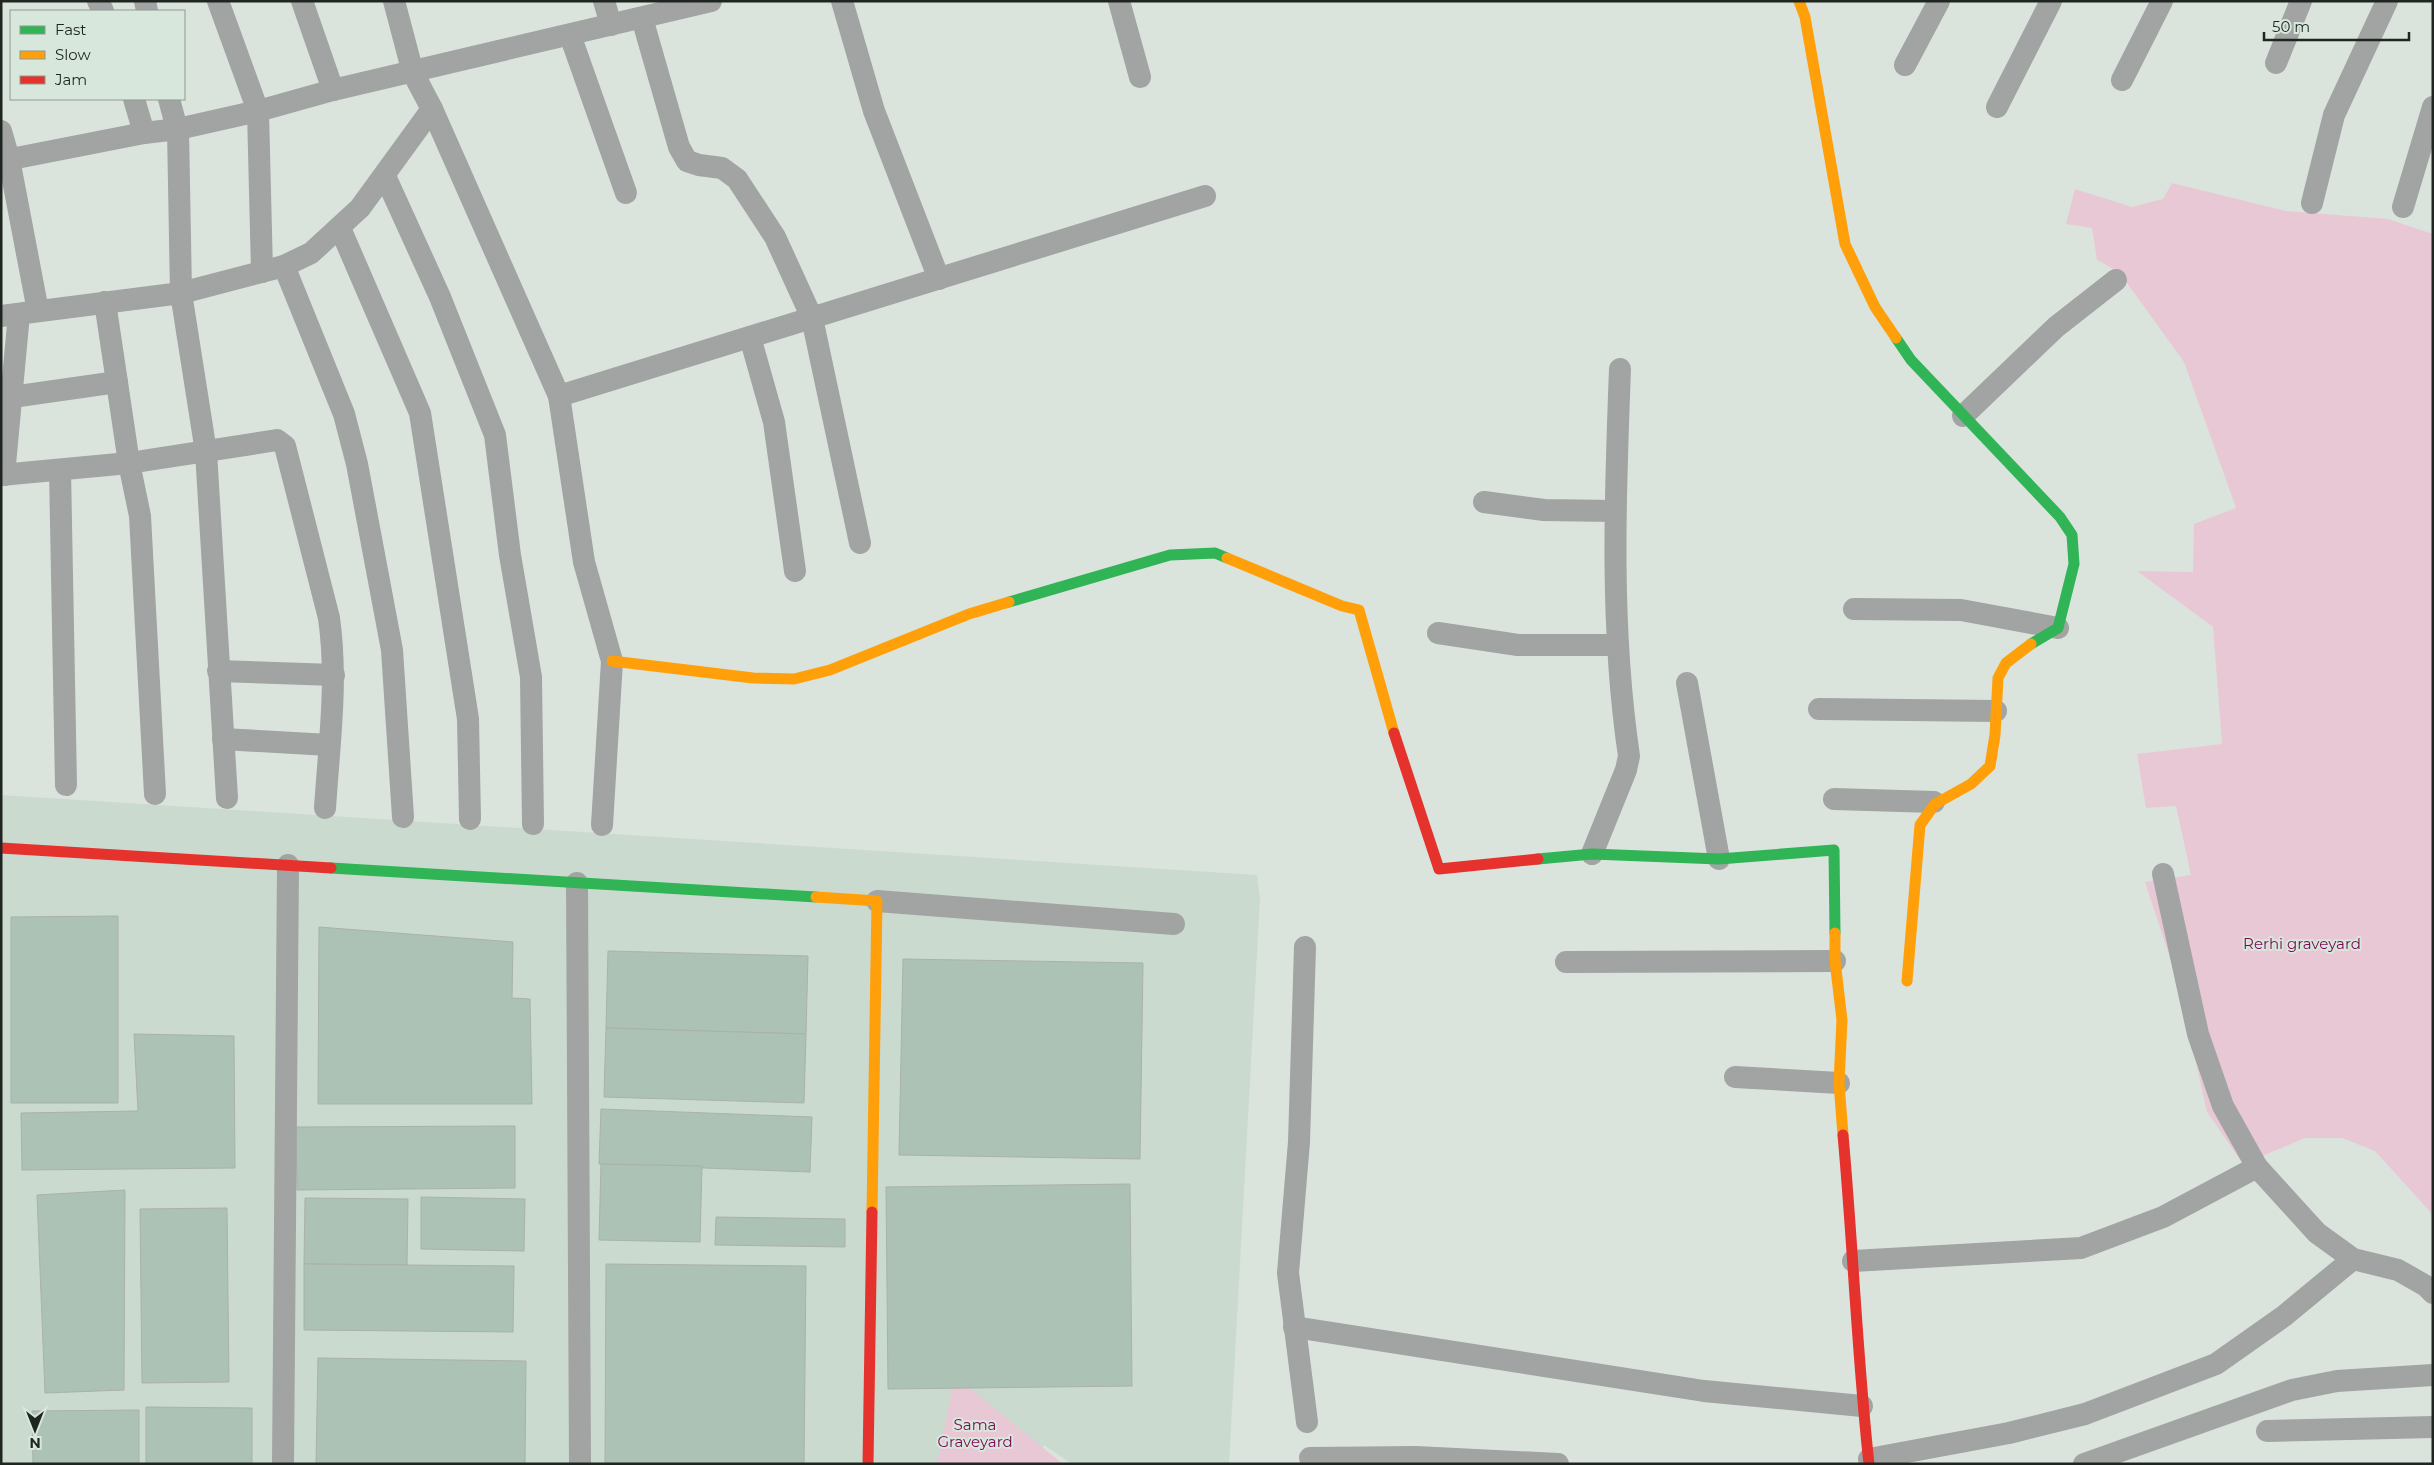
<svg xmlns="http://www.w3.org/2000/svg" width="2434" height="1465" viewBox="0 0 2434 1465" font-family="Montserrat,sans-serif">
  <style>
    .built { fill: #cadacf }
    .green { fill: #e9c8d6 }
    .building { fill: #abc2b4; stroke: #aab1ac }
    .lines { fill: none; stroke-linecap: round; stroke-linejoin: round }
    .street { stroke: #a1a4a2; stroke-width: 22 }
    .fast { stroke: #30b455; stroke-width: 11 }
    .slow { stroke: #ff9f0a; stroke-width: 11 }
    .jam { stroke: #e5322d; stroke-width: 11 }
    .labels { text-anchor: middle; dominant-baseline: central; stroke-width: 4; stroke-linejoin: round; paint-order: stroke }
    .park-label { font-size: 15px; fill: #7c0751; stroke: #d7e7dc }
  </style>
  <rect width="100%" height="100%" fill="#dae4dd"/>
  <!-- built -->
  <polygon class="built" points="1,795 1257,875 1260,899 1229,1464 1072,1464 1044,1445 1037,1464 1,1464"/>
  <!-- green -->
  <g class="green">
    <polygon points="2172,183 2286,211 2388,219 2433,234 2433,1215 2375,1151 2342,1138 2305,1138 2243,1164 2207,1112 2178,982 2145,882 2191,875 2176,806 2146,808 2137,754 2222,744 2213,627 2137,571 2193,572 2194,524 2236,508 2184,362 2119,272 2097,260 2092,228 2066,224 2075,189 2132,207 2163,199"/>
    <polygon points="955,1376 1063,1464 937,1464"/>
  </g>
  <!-- building -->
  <g class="building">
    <polygon points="118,916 118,1103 11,1103 11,917"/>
    <polygon points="319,927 513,942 512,998 530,999 532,1104 318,1104"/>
    <polygon points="608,951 808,956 806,1034 606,1028"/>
    <polygon points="903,959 1143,963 1140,1159 899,1155"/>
    <polygon points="606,1028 806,1034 804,1103 604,1097"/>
    <polygon points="134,1034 234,1036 235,1168 22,1170 21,1113 138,1111"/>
    <polygon points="601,1109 812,1117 810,1172 599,1164"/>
    <polygon points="515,1126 515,1188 297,1190 296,1127"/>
    <polygon points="601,1164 702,1166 700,1242 599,1240"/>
    <polygon points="1130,1184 1132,1386 888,1389 886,1187"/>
    <polygon points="125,1190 124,1390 45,1393 37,1195"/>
    <polygon points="421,1197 525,1199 524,1251 421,1249"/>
    <polygon points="305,1198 408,1199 407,1265 304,1264"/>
    <polygon points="227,1208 229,1382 142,1383 140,1209"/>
    <polygon points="716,1217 845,1219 845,1247 715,1245"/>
    <polygon points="304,1264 514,1266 513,1332 304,1330"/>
    <polygon points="606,1264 806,1266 804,1464 605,1464"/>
    <polygon points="318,1358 526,1361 525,1464 316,1464"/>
    <polygon points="146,1407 252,1408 252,1464 146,1464"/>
    <polygon points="139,1410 139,1464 33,1464 32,1411"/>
  </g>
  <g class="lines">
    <!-- street -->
    <g class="street">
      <polyline points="98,1 103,11"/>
      <polyline points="145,1 147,11"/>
      <polyline points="218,1 258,111 262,272"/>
      <polyline points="302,1 333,90"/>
      <polyline points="394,1 413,73 432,109 559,396 584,562 612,661 602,825"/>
      <polyline points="604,1 611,25"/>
      <polyline points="842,1 874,111 939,279"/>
      <polyline points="1119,1 1140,77"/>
      <polyline points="642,18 679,147 687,161 699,165 722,168 737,179 775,237 812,318 860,543"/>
      <polyline points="570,35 626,193"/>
      <polyline points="2276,63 2301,1"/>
      <polyline points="1905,65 1939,1"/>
      <polyline points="2122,80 2162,1"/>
      <polyline points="134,99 144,133"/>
      <polyline points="169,99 177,129"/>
      <polyline points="1997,107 2051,1"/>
      <polyline points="178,129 181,293 206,452 227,798"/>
      <polyline points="1,131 9,159 38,311"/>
      <polyline points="1,161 144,133 178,129 258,111 333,90 711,1"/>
      <polyline points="385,176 440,297 495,435 510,555 531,677 533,824"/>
      <polyline points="2312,203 2334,115 2387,1"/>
      <polyline points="2403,207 2433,107"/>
      <polyline points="340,228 420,413 468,719 470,819"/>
      <polyline points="284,266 344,414 357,464 392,650 403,817"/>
      <polyline points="105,302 129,463 140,516 155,794"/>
      <polyline points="1,316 181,293 284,266 311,253 360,208 432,109"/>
      <polyline points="750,337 774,422 795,571"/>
      <polyline points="559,396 1205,196"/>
      <polyline points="12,397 117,382"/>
      <polyline points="1963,416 2056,327 2116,280"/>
      <polyline points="60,470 66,785"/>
      <path d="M1,475L129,463L277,440L285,446L329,618C338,682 329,745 325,808"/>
      <polyline points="4,475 19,314"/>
      <polyline points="1484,502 1544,510 1614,511"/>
      <polyline points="1854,609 1961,610 2058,628"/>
      <polyline points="1438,633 1518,645 1618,645"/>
      <polyline points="218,671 334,675"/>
      <polyline points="1687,683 1719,859"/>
      <polyline points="1819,709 1996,711"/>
      <polyline points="223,739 329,745"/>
      <polyline points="1834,799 1934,802"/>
      <path d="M1592,854L1626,770L1629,756C1610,628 1615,498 1620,369"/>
      <polyline points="2163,874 2198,1034 2223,1106 2257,1167 2317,1233 2353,1259 2398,1270 2426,1286 2433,1293"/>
      <polyline points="577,883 580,1464"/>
      <polyline points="877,901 1174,924"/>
      <polyline points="1305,947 1299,1142 1288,1273 1307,1422"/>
      <polyline points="1566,962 1835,961"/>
      <polyline points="1735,1077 1839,1083"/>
      <polyline points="1853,1261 2081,1248 2163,1217 2257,1167"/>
      <polyline points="1294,1327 1704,1391 1862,1406"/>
      <polyline points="2267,1431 2433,1427"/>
      <polyline points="1310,1458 1416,1457 1558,1464"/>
      <polyline points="1869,1459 2009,1433 2085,1414 2216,1364 2284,1316 2353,1259"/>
      <polyline points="283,1464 288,865"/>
      <polyline points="2084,1464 2292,1390 2337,1381 2433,1375"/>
    </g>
    <!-- fast -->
    <g class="fast">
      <polyline points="1896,338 1911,360 2060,517 2072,535 2074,564 2058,628 2031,644"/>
      <polyline points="1009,602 1170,555 1215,553 1227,558"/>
      <polyline points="1538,859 1592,854 1719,859 1834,850 1835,933"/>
      <polyline points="331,868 816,897"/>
    </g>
    <!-- slow -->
    <g class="slow">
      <polyline points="1799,1 1805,17 1845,244 1875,307 1896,338"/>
      <polyline points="1227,558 1342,606 1359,610 1394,733"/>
      <polyline points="612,661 753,678 794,679 830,670 969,614 1009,602"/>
      <polyline points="816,897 877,901 872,1212"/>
      <polyline points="1835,933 1835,961 1842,1020 1839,1083 1843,1135"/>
      <polyline points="1907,981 1920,825 1935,804 1971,784 1990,766 1995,735 1998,678 2006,663 2031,644"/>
    </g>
    <!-- jam -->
    <g class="jam">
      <polyline points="1394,733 1439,869 1538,859"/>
      <polyline points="1,848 331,868"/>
      <path d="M1843,1135C1853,1245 1857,1355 1869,1464"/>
      <polyline points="868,1464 872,1212"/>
    </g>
  </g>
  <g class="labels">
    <!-- park labels -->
    <g class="park-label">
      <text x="2302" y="943">Rerhi graveyard</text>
      <text x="975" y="1424">Sama<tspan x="975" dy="17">Graveyard</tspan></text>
    </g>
  </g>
  <!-- border -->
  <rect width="2434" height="1465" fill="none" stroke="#1f2521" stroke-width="5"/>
  <!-- legend -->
  <rect x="10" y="10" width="175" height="90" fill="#d7e7dc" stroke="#8d9991"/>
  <rect x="20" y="26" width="25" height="8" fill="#30b455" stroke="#8d9991"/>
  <text x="55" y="35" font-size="15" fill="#1f2521">Fast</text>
  <rect x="20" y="51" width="25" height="8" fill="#ff9f0a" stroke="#8d9991"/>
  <text x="55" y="60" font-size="15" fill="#1f2521">Slow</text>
  <rect x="20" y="76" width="25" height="8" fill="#e5322d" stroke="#8d9991"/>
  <text x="55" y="85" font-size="15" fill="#1f2521">Jam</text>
  <!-- north arrow -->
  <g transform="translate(35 1430) rotate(180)" stroke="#d7e7dc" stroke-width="4" paint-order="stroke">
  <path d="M0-4L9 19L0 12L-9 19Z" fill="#1f2521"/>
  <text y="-8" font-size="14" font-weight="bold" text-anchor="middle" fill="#1f2521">N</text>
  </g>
  <!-- scale -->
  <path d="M2264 32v8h145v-8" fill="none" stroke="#1f2521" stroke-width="2.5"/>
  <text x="2272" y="32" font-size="15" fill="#1f2521" stroke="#d7e7dc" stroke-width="4" paint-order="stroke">50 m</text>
</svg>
